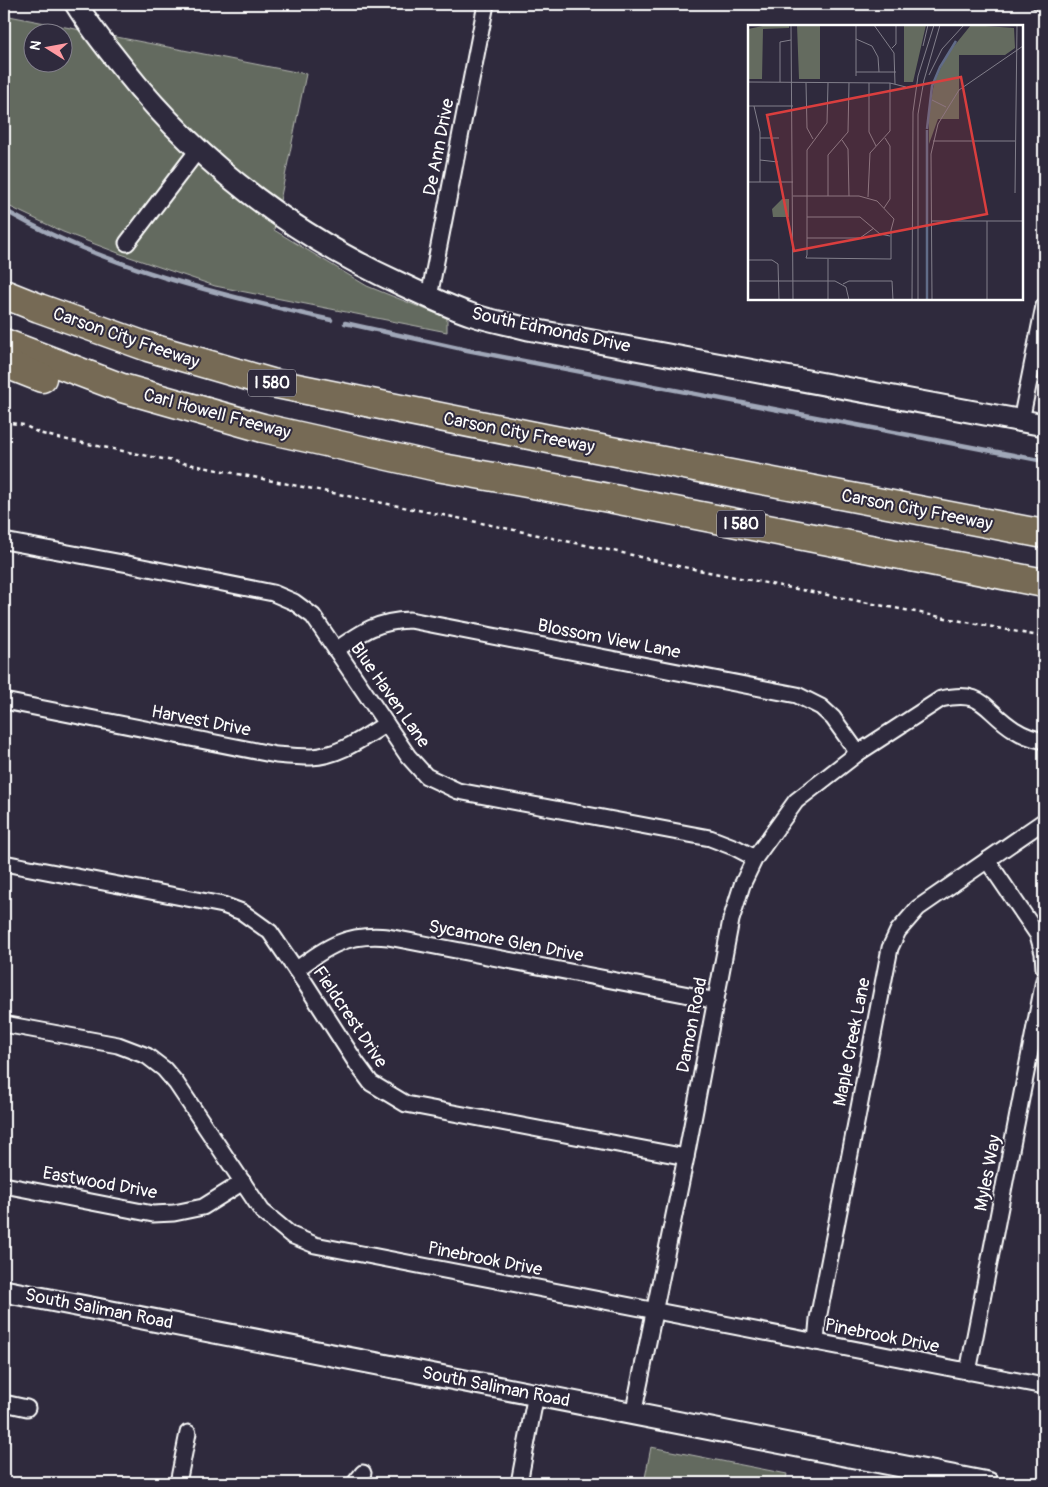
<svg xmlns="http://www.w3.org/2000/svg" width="1048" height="1487" viewBox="0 0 1048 1487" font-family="Pangolin,sans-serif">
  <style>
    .green { fill: #646b5f; stroke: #b2b5af; fill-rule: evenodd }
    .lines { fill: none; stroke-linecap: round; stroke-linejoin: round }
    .stream { stroke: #a0a7b8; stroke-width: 4.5 }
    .lane-casing { stroke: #fff; stroke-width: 11 }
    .street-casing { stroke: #fff; stroke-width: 19 }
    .secondary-casing { stroke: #fff; stroke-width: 25 }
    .highway-casing { stroke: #fff; stroke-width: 31 }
    .path { stroke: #fff; stroke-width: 2.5; stroke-dasharray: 4 4; stroke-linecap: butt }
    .lane { stroke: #2f2a3d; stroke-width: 8 }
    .street { stroke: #2f2a3d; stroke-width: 15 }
    .secondary { stroke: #2f2a3d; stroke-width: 21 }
    .highway { stroke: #766a54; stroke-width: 28 }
    .labels { text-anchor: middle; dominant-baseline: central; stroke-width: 4; stroke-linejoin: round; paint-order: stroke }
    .shield { fill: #2f2a3d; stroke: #c1bfc5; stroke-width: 1 }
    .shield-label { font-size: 16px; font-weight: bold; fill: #fff }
    .street-label { font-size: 18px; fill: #fff; stroke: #2f2a3d }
    .inset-river { fill: none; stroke: #616c88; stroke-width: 2.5 }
    .inset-road { fill: none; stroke: #827f8b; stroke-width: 1 }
    .view { fill: #da3e3e; fill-opacity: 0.15; stroke: #da3e3e; stroke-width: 2.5 }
    .inset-edge { fill: none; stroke: #fff; stroke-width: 2.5 }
  </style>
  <rect width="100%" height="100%" fill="#2f2a3d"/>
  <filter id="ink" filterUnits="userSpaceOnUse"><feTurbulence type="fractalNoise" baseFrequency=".02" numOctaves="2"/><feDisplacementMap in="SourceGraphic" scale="10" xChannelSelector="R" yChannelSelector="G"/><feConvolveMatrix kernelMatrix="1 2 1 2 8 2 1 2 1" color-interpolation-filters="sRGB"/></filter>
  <g filter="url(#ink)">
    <!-- green -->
    <g class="green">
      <path d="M4,15L306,74L274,230L367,286L447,318V332L215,286L121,254L63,232L4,204ZM32,32H62V62H32Z"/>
      <polygon points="651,1447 787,1474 785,1483 644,1483"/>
    </g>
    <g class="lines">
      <!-- stream -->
      <g class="stream">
        <path d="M4,210C104,267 219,295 331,320"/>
        <polyline points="345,323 467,350 1044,461"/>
      </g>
      <defs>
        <polyline id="lane" points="1036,4 1044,5"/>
        <g id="street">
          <polyline points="127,243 198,150"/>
          <polyline points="429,297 486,4"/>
          <polyline points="1021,421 1044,306"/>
          <polyline points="4,541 128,564 273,593 294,602 313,616 408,756 426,776 458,791 710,838 736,848 755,858"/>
          <path d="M336,650C362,632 377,621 410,620L797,695L821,707L833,718L858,753"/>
          <path d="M4,701L276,755C288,756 300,757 311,757C339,756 363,738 386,724"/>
          <polyline points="987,860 1038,935 1043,953 1044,968"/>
          <polyline points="4,863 223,905 242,912 270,932 305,983 357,1064 371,1083 406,1104 686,1157"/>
          <path d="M296,970C327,946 348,933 388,937L684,994L716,1001"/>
          <polyline points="4,1024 118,1045 147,1056 164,1069 176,1083 262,1211 291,1235 315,1245 1044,1386"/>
          <polyline points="4,1185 153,1214 174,1213 203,1207 243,1182"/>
          <polyline points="816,1342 818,1319 890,948 898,931 918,908 1044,821"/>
          <polyline points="968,1372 1044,980"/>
          <polyline points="4,1403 27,1408"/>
          <path d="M633,1415L686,1157L731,920L742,885L755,858L796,801L858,753L941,699C985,689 983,710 1015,730C1024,736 1034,739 1044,741"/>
          <polyline points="178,1483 188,1433"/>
          <polyline points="355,1483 363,1473"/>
          <polyline points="519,1483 536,1394"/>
        </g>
        <g id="secondary">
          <path d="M76,4C90,27 106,47 123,68C198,163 293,235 403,285C426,296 449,307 473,315C491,321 510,324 528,329L1044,425"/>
          <path d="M4,1291C332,1354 660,1420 988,1483"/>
        </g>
        <g id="highway">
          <polyline points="4,294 39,308 148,347 272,383 549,439 1044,534"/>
          <polyline points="4,343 122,388 263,428 437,467 583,493 1044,583"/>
          <polyline points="4,363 42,378"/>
        </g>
      </defs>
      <!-- lane casing -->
      <use href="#lane" class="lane-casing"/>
      <!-- street casing -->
      <use href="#street" class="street-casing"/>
      <!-- secondary casing -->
      <use href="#secondary" class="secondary-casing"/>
      <!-- highway casing -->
      <use href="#highway" class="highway-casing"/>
      <!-- path -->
      <polyline class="path" points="4,422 24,425 39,433 58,438 453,517 632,555 673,565 1044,637"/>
      <!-- lane -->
      <use href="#lane" class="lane"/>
      <!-- street -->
      <use href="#street" class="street"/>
      <!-- secondary -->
      <use href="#secondary" class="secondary"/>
      <!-- highway -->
      <use href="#highway" class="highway"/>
    </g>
  </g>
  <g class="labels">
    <!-- shield labels -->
    <g class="shield">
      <rect x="248" y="369.5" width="48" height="27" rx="4"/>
      <rect x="717" y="510.5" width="48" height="27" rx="4"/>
    </g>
    <g class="shield-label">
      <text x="272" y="383">I 580</text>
      <text x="741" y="524">I 580</text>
    </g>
    <!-- street labels -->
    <g class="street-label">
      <text transform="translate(439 147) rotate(-79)">De Ann Drive</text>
      <text transform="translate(551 330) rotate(12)">South Edmonds Drive</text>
      <text transform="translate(126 338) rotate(19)">Carson City Freeway</text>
      <text transform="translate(217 414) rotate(15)">Carl Howell Freeway</text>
      <text transform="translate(519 433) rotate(11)">Carson City Freeway</text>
      <text transform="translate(917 510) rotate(11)">Carson City Freeway</text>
      <text transform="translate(609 639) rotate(11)">Blossom View Lane</text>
      <text transform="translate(390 695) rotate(55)">Blue Haven Lane</text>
      <text transform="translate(201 721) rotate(11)">Harvest Drive</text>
      <text transform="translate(506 941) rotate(11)">Sycamore Glen Drive</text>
      <text transform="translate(350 1017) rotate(56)">Fieldcrest Drive</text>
      <text transform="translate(692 1025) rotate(-79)">Damon Road</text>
      <text transform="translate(852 1042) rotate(-79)">Maple Creek Lane</text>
      <text transform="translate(988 1173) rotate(-79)">Myles Way</text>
      <text transform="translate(100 1183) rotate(10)">Eastwood Drive</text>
      <text transform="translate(485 1259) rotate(11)">Pinebrook Drive</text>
      <text transform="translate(99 1309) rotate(11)">South Saliman Road</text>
      <text transform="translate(882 1336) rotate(11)">Pinebrook Drive</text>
      <text transform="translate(496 1387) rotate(11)">South Saliman Road</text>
    </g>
  </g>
  <!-- overview -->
  <g transform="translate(748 25)">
    <rect width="275" height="275" fill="#2f2a3d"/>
    <path d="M20,0H41V3L15,4L14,54H0V4ZM49,0H72V54H51ZM156,0H178L165,57H156ZM223,0L266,3L267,23L257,30H211V94H190L181,119V88L186,58L198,31ZM34,174H41V192H25L24,184Z" fill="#646b5f"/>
    <path class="inset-river" d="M179,104L184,61L192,42L208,16M179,275V105"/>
    <path class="inset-road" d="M43,0L45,275M108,0V51M126,0L146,28L147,59M108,14L124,21L130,32L131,47M175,21L180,0M144,23L148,19V0M108,47H148M181,50L194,24L216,0M0,57L142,58L158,62M32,57V17L43,15M58,58L59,103L65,114M121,58V107L128,121M184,75L198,82M0,81H45M6,81L12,107V157M12,113H31M94,115L100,124L101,171M185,116H267M12,135L30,137M0,157H45M267,168L269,0M45,171H111L129,176L146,194L143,205V234L58,233L59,230V125L79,98L80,58M80,171V130L100,107L101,58M120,172L122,128L142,106V58M136,183L142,174V121L137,113M59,192H112L132,209L142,211M184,196H275M239,196V275M59,213H112L126,203M0,235H24L30,239L31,275M0,256H87L98,262L101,275M95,259L101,256H144L145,275M80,275V234M164,275L165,87L170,51L186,0M170,275V89L176,55L192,0M184,275L183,129L190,99L211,65L275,21"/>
    <path class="view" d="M213,52L239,189L46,226L19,90Z"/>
    <rect width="275" height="275" class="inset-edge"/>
  </g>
  <!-- margin -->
  <rect width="1048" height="1487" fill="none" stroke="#2f2a3d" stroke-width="20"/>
  <rect x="10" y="10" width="1028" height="1467" fill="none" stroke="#fff" stroke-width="2" filter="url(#ink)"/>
  <!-- north arrow -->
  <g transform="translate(48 48) rotate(281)"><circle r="24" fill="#2f2a3d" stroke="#827f8b"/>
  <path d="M0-4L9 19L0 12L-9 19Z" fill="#ff9aa2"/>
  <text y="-8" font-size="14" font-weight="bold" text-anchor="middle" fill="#ffffff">N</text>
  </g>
</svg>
